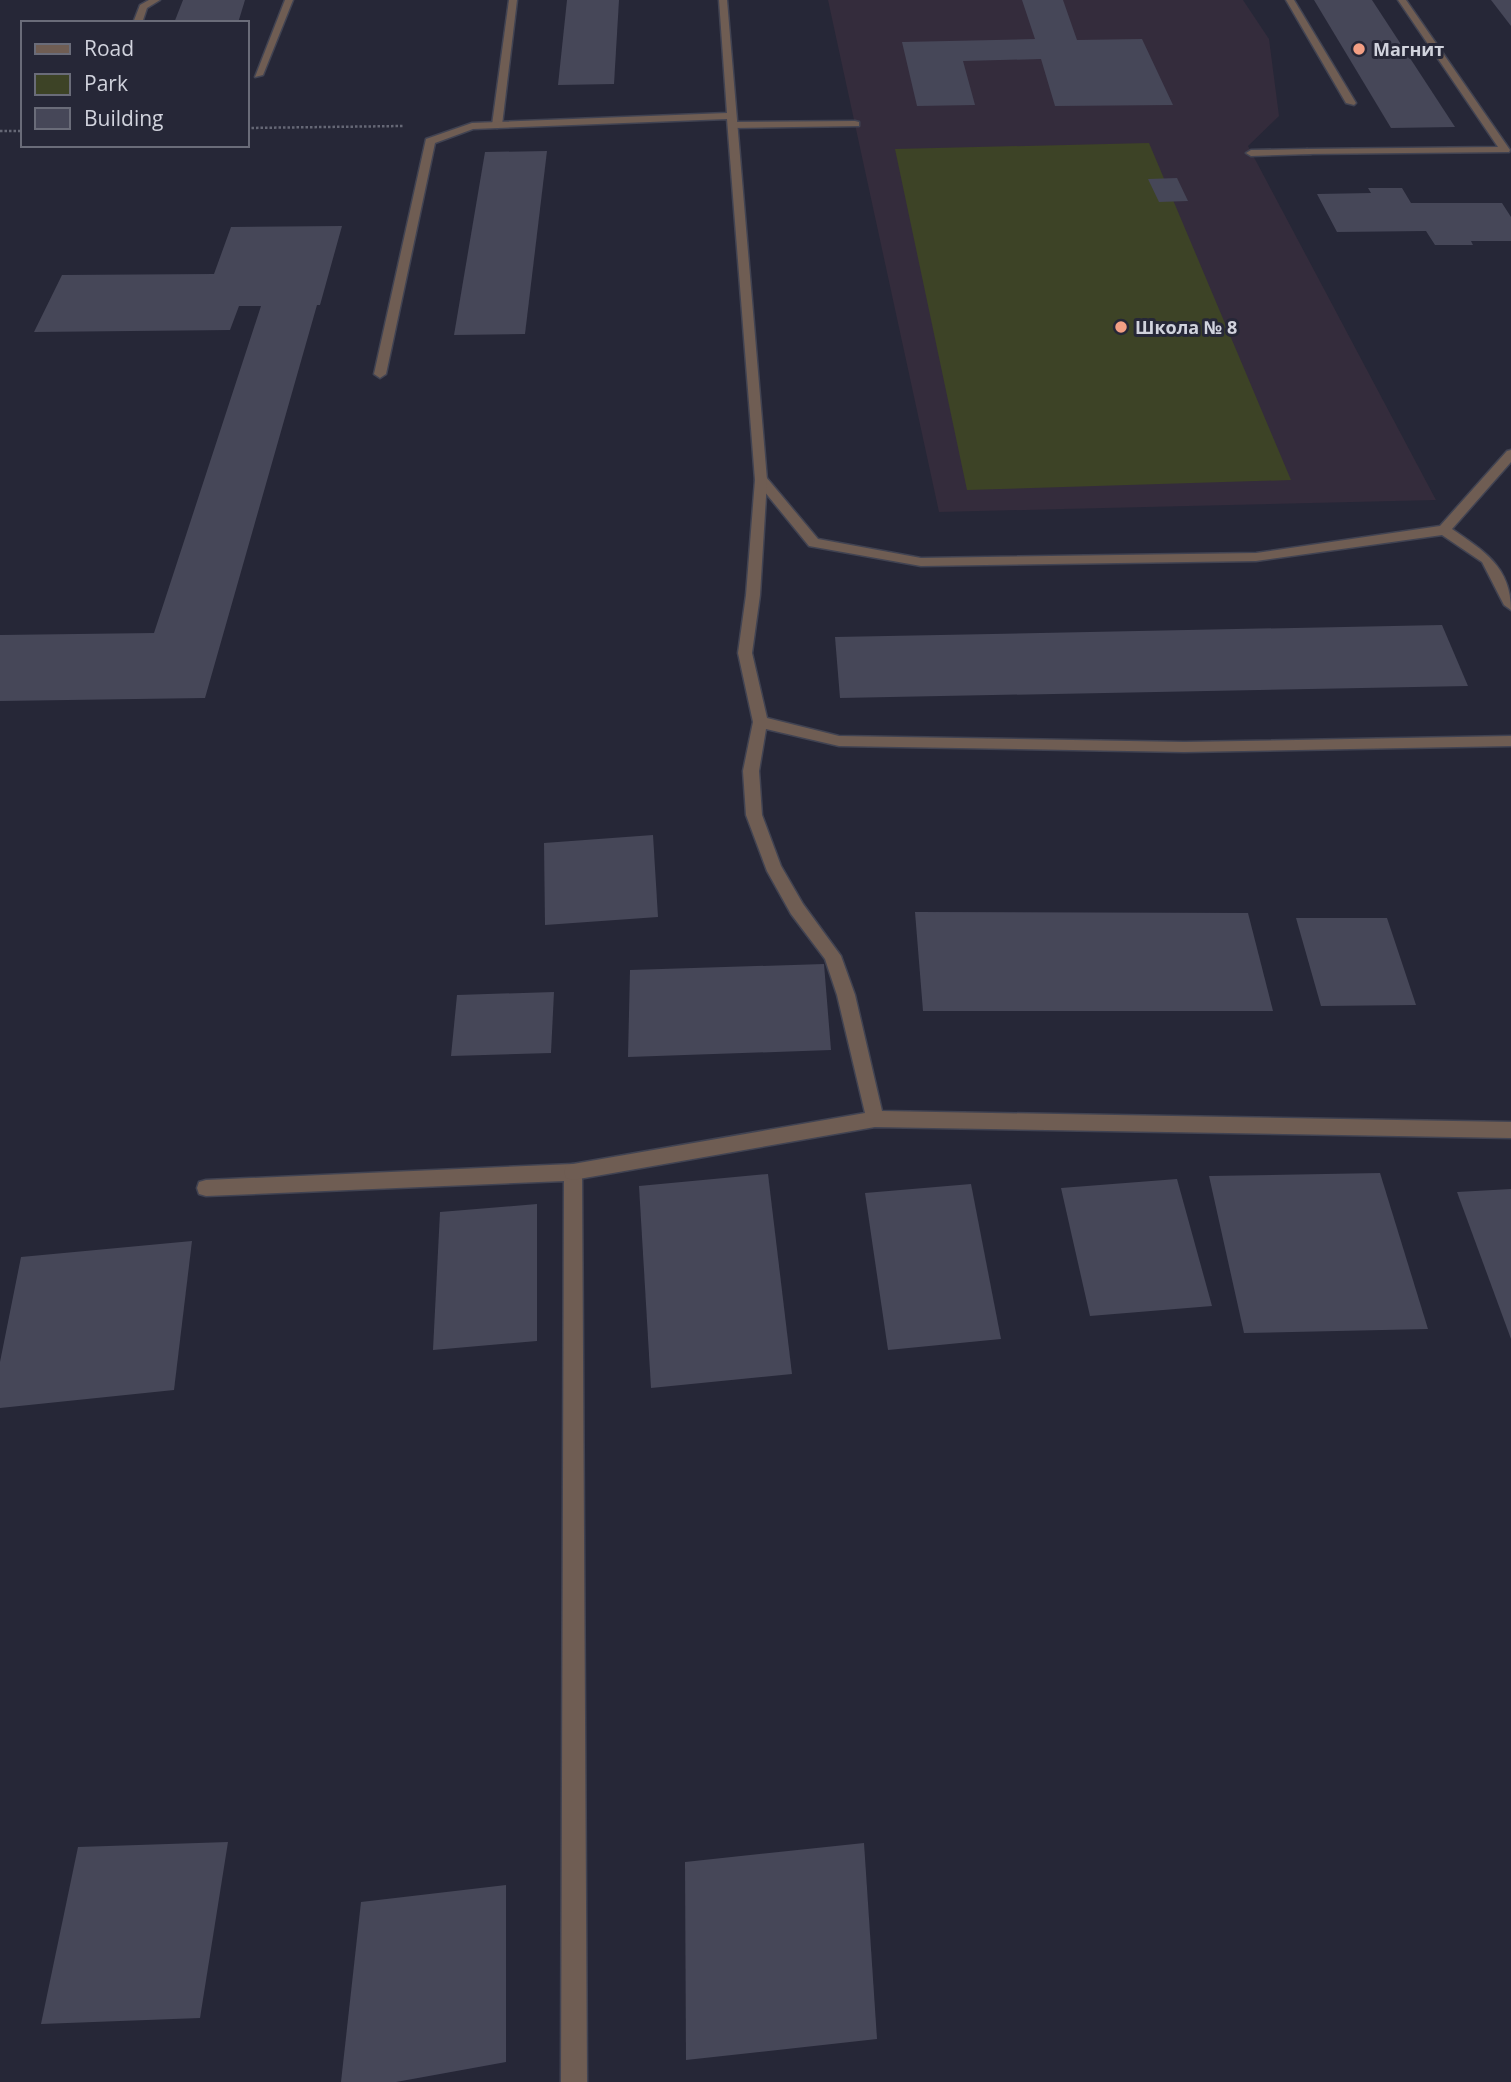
<svg xmlns="http://www.w3.org/2000/svg" width="1511" height="2082" viewBox="0 0 1511 2082" font-family="'Open Sans',sans-serif">
  <style>
    .education { fill: #342c3c }
    .green { fill: #3d4326 }
    .building { fill: #464758 }
    .lines { fill: none; stroke-linecap: round; stroke-linejoin: round }
    .lane-casing { stroke: #414352; stroke-width: 3 }
    .street-casing { stroke: #414352; stroke-width: 3 }
    .path { stroke: #656775; stroke-width: 2.5; stroke-dasharray: 2.5 2; stroke-linecap: butt }
    .lane { fill: #6f5d53; fill-rule: evenodd }
    .street { fill: #6f5d53; fill-rule: evenodd }
    .poi-dot { fill: #f39f84; stroke: #262737; stroke-width: 2.5 }
    .labels { text-anchor: middle; dominant-baseline: central; stroke-width: 6; stroke-linejoin: round; paint-order: stroke }
    .far-poi-label { font-size: 18px; font-weight: bold; fill: #d1d3dd; stroke: #262737; text-anchor: start }
  </style>
  <rect width="100%" height="100%" fill="#262737"/>
  <!-- education -->
  <polygon class="education" points="828,0 1243,0 1269,39 1279,116 1248,146 1436,500 939,512"/>
  <!-- green -->
  <polygon class="green" points="1149,143 1291,480 967,490 895,149"/>
  <!-- building -->
  <g class="building">
    <polygon points="183,0 245,0 238,23 174,23"/>
    <polygon points="567,0 619,0 614,84 558,85"/>
    <polygon points="1022,0 1063,0 1077,40 1142,39 1173,105 1055,106 1041,59 963,61 975,105 917,106 902,42 1035,39"/>
    <polygon points="1314,0 1372,0 1455,127 1391,128"/>
    <polygon points="1491,0 1511,0 1511,26"/>
    <polygon points="547,151 525,334 454,335 485,152"/>
    <polygon points="1177,178 1188,201 1159,202 1148,179"/>
    <polygon points="1368,188 1402,188 1411,203 1502,203 1511,217 1511,241 1471,241 1473,245 1435,245 1426,231 1337,232 1317,194 1371,193"/>
    <polygon points="342,226 320,305 317,305 205,698 0,701 0,635 154,633 261,306 239,306 230,330 34,332 62,275 214,274 231,227"/>
    <polygon points="1442,625 1468,686 840,698 835,637"/>
    <polygon points="653,835 658,917 545,925 544,843"/>
    <polygon points="915,912 1248,913 1273,1011 923,1011"/>
    <polygon points="1296,918 1387,918 1416,1005 1321,1006"/>
    <polygon points="824,964 831,1050 628,1057 630,970"/>
    <polygon points="554,992 551,1053 451,1056 457,995"/>
    <polygon points="1380,1173 1428,1329 1244,1333 1209,1176"/>
    <polygon points="768,1174 792,1374 651,1388 639,1186"/>
    <polygon points="1177,1179 1212,1306 1090,1316 1061,1188"/>
    <polygon points="971,1184 1001,1339 888,1350 865,1193"/>
    <polygon points="1511,1189 1511,1339 1457,1192"/>
    <polygon points="537,1204 537,1341 433,1350 440,1212"/>
    <polygon points="192,1241 174,1390 0,1408 0,1362 21,1257"/>
    <polygon points="228,1842 200,2018 41,2024 78,1847"/>
    <polygon points="864,1843 877,2039 686,2060 685,1862"/>
    <polygon points="506,1885 506,2062 396,2082 341,2082 361,1902"/>
  </g>
  <g class="lines">
    <defs>
      <g id="lane">
        <polygon points="149,0 160,0 147,8 142,23 133,23 140,5"/>
        <polygon points="285,0 293,0 263,75 255,77"/>
        <polygon points="509,0 517,0 502,125 497,128 492,125"/>
        <polygon points="855,121 859,122 859,126 733,128 728,125 733,122"/>
        <polygon points="1307,149 1312,152 1311,154 1251,156 1246,153 1251,150"/>
        <path d="M1511,450V462L1452,529C1484,551 1511,567 1511,610L1504,605L1482,562L1442,535L1256,561L921,566L809,546L755,480L756,477H766L818,539L921,558L1256,553L1440,526L1507,451Z"/>
        <polygon points="573,1164 580,1166 582,1172 587,2082 561,2082 564,1181 206,1196 199,1194 197,1188 199,1182 206,1180"/>
      </g>
      <g id="street">
        <polygon points="719,0 727,0 767,480 760,595 752,653 767,718 839,736 1184,742 1511,736 1511,746 1184,752 839,746 766,729 759,771 762,815 781,866 803,904 841,956 855,995 882,1111 1511,1122 1511,1138 875,1127 573,1180 566,1178 564,1172 566,1166 573,1164 865,1113 837,995 825,959 791,914 767,871 746,815 743,771 753,722 738,653 746,595 755,480 727,119 473,129 435,143 386,374 380,378 374,374 426,139 472,123 727,113"/>
        <polygon points="1286,0 1294,0 1356,103 1354,105 1346,103"/>
        <polygon points="1398,0 1406,0 1510,150 1509,152 1303,154 1302,152 1307,149 1498,147"/>
      </g>
    </defs>
    <!-- lane casing -->
    <use href="#lane" class="lane-casing"/>
    <!-- street casing -->
    <use href="#street" class="street-casing"/>
    <!-- path -->
    <g class="path">
      <polyline points="247,128 403,126"/>
      <polyline points="0,131 23,131"/>
    </g>
    <!-- lane -->
    <use href="#lane" class="lane"/>
    <!-- street -->
    <use href="#street" class="street"/>
  </g>
  <!-- markers -->
  <g class="poi-dot">
    <circle cx="1359" cy="49" r="7"/>
    <circle cx="1121" cy="327" r="7"/>
  </g>
  <g class="labels">
    <!-- far-poi labels -->
    <g class="far-poi-label">
      <text x="1373" y="49">Магнит</text>
      <text x="1135" y="327">Школа № 8</text>
    </g>
  </g>
  <!-- legend -->
  <rect x="21" y="21" width="228" height="126" fill="#262737" stroke="#6a6c79" stroke-width="2"/>
  <rect x="35" y="44" width="35" height="10" fill="#6f5d53" stroke="#6a6c79" stroke-width="2"/>
  <text x="84" y="56" font-size="21" fill="#d1d3dd">Road</text>
  <rect x="35" y="74" width="35" height="21" fill="#3d4326" stroke="#6a6c79" stroke-width="2"/>
  <text x="84" y="91" font-size="21" fill="#d1d3dd">Park</text>
  <rect x="35" y="108" width="35" height="21" fill="#464758" stroke="#6a6c79" stroke-width="2"/>
  <text x="84" y="126" font-size="21" fill="#d1d3dd">Building</text>
</svg>
